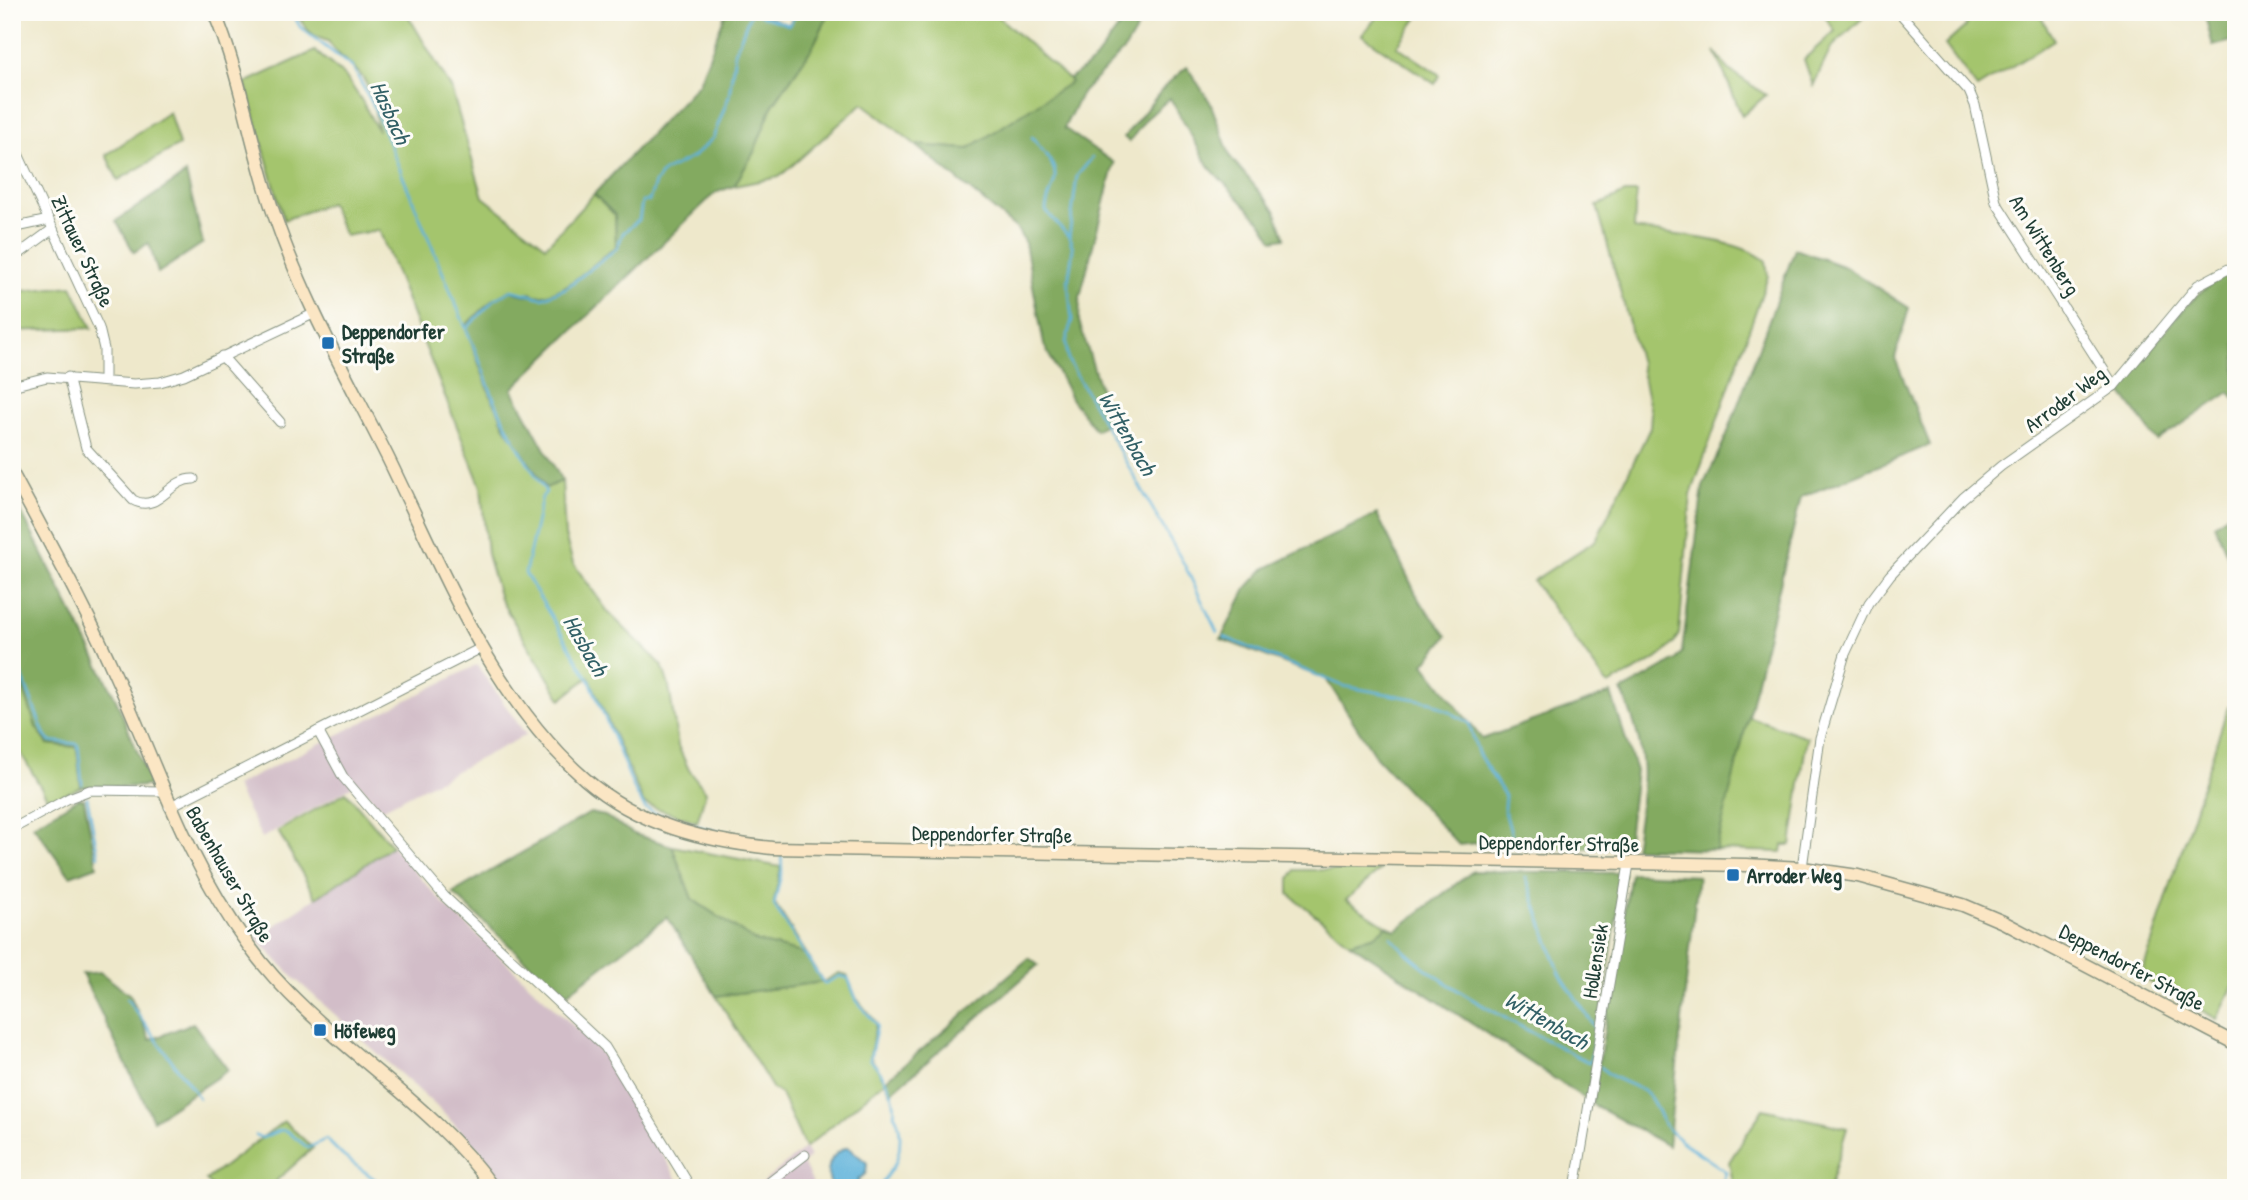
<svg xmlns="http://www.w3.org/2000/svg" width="2248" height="1200" viewBox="0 0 2248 1200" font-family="'Patrick Hand',sans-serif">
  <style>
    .industrial { fill: #d2bdc8 }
    .green { fill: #a4c56d; stroke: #628150; stroke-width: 2 }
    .forest { fill: #83aa60; stroke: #51744a; stroke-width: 2 }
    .water { fill: #5fb2da; stroke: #3f7887; stroke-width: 2 }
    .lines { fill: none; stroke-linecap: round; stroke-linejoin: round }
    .stream { stroke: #5fb2da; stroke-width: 2.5 }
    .street-casing { stroke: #869280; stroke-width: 11 }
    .secondary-casing { stroke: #869280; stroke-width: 15 }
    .street { stroke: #fff; stroke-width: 9 }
    .secondary { stroke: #fbe6c4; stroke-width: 12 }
    .poi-dot { fill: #1f6fb2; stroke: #fdfcf7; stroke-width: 2.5 }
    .labels { text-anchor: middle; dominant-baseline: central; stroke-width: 6; stroke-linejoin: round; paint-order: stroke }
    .street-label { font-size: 21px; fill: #1f3d34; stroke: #fdfcf7 }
    .poi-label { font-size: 21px; font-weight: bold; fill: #1f3d34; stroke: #fdfcf7; text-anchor: start }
    .water-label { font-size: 23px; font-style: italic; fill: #326066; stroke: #fdfcf7 }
  </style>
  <rect width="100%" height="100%" fill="#fdfcf7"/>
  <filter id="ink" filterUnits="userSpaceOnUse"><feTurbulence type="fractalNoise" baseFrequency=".0143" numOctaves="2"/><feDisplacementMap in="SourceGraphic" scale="14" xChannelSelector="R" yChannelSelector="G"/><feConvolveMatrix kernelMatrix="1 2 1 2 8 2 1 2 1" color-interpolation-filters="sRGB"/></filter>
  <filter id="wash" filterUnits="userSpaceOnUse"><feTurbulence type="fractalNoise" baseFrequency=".00686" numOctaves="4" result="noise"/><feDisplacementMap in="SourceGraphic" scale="28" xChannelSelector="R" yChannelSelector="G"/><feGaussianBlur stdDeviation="1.57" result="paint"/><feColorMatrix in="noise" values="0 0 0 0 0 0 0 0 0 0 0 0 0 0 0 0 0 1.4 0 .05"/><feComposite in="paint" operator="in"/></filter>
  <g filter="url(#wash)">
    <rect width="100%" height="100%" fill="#eee8cb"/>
    <!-- industrial -->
    <g class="industrial">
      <polygon points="477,665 526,735 382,809 358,783 262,838 235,786"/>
      <polygon points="392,846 443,903 601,1052 683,1188 508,1188 478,1148 434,1104 292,976 256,938"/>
      <polygon points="805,1148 810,1157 803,1163 815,1188 756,1188"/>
    </g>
    <!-- green -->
    <g class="green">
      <path d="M296,12H406L451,88L483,197L546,246L594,194L615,215L616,247L565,288L541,298L531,293L494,299L465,326L492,399L545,487L562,481L565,536L573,563L609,613L662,665L669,686L678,746L689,770L706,792L697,822L644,804L589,677L561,699L500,599L487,554L481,487L379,230L345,236L330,203L284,220L245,83L315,51L345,76L362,101L378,131C374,109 373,85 355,69C345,59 336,54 328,41C311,37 304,27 296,12Z"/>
      <polygon points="830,12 993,12 1072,82 968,149 916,145 863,103 779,177 734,186 754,152 772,107 812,48"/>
      <polygon points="1381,12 1422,12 1397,46 1440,75 1435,84 1362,35"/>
      <polygon points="1822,12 1869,12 1831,48 1813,86 1804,59 1835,31"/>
      <polygon points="1959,12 2038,12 2054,40 1977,88 1945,45 1967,25"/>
      <polygon points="1715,51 1729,70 1766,95 1742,116"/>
      <polygon points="169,112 179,145 118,180 106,155"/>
      <path d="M1625,193H1636L1634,229C1670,235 1738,238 1766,261L1768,276L1691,495L1679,634C1667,660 1632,671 1608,685L1533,581L1596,540L1650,428L1651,413L1640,363L1597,206Z"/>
      <polygon points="72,286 92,328 12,331 12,292"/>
      <polygon points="12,669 18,671 36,727 48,744 77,747 81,787 49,801 12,738"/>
      <polygon points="2228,707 2236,710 2236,980 2217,1019 2141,977"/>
      <polygon points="1747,716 1807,737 1791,845 1783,845 1782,852 1716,850"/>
      <polygon points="346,792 392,846 316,898 278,831"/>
      <polygon points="672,846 781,867 774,902 808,956 755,941 692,899"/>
      <polygon points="1295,870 1380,870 1346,900 1387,926 1376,935 1350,943 1289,894 1289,880"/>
      <polygon points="839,973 847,975 856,998 876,1022 870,1056 885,1081 805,1148 781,1094 773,1089 716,996 823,982"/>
      <polygon points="1763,1109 1847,1128 1829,1188 1734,1188 1729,1162"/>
      <polygon points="284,1121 313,1148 268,1188 212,1188 206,1180"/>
    </g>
    <!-- forest -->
    <g class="forest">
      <path d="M726,12H759L788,25L797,12H830L812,48L772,106L754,152L734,186L715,193L512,389L562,481L546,488L504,425L465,326L494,299L511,290C554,311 583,270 616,247L615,215L594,194L699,83Z"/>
      <polygon points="1130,12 1147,12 1125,49 1081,94 1064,128 1114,163 1080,297 1079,321 1109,417 1108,422 1096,430 1072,400 1044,345 1025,243 1017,229 916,145 968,149 1071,82 1069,79 1094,61"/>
      <polygon points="2204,12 2236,12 2236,40 2213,46"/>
      <polygon points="1187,67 1210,102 1231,158 1275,210 1285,238 1273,240 1263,224 1209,167 1170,98 1146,119 1129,142 1124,137 1166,85"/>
      <polygon points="186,174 203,243 158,273 149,243 134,252 116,221"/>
      <path d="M1795,249L1845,267L1909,308L1895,358L1930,445L1801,497L1716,850L1634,848C1645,780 1650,756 1622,691L1676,660L1682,652L1703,486L1726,437Z"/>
      <path d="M2236,270V400L2230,392L2157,441L2119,389C2155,349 2184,292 2236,270Z"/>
      <path d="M12,494L115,697L151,785C145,788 93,786 81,787L77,747L48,744L36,727L18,671L12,669Z"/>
      <polygon points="2236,509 2236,574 2214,524"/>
      <polygon points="1377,514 1419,600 1447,636 1424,664 1482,739 1611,693 1636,771 1627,847 1532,849 1476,843 1459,845 1376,757 1326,679 1221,639 1246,589 1264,569"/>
      <polygon points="79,798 84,799 97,866 70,876 33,825"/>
      <polygon points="590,813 605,816 634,834 672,846 692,899 755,941 806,954 823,982 716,996 667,917 564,996 453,893"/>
      <polygon points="1473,871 1624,873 1587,1100 1350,943 1375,935 1387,926 1396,930"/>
      <polygon points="1631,873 1698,876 1668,1146 1592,1104"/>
      <polygon points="1029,958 1038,965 891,1093 885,1081"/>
      <polygon points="100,972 130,995 150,1040 193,1023 228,1070 153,1120 82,974"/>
    </g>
    <!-- water -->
    <path class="water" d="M848,1147L867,1163L866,1173L858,1180L859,1188H833C823,1171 829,1154 848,1147Z"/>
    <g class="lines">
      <!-- stream -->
      <g class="stream">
        <path d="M292,12L300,27L353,68L374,107L482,367C497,414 520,451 546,492L542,497L525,573L590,681L636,793L645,808L656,814L735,837"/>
        <path d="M1032,137C1041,150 1060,166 1054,183C1051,194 1046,199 1046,211L1069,237L1073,248L1068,283L1072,320L1066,342L1068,360L1184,564L1217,632"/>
        <polyline points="1069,237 1077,176 1092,158"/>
        <polyline points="466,329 495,299 512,290 542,298 566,288 617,248 623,233 639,220 642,202 649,201 655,183 663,172 693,157 713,138 729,96 735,52 751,12 789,25 798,12"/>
        <polyline points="1224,637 1343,686 1432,702 1469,723 1478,753 1505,796 1504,808 1513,840"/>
        <polyline points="12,665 19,668 45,736 49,741 78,744 82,784"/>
        <polyline points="87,797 98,856"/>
        <path d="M781,852L782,870L774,905L824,984L840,976L848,978L857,1001L877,1025L870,1059C881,1071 898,1097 894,1114C902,1125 901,1146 897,1159C894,1170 883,1175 881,1188"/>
        <path d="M1391,937C1431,984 1534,1033 1590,1063L1596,1029L1560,974L1526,877"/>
        <polyline points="127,999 199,1098"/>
        <path d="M1601,1067C1614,1082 1632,1082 1647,1094C1656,1102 1658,1117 1666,1127C1683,1146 1706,1156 1726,1172L1721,1188"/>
        <polyline points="256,1135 262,1138 281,1130 287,1131 308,1148 326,1139 343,1156 387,1188"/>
      </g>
    </g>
  </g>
  <g filter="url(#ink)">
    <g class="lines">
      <defs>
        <g id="street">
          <polyline points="1899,12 1969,91 1975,105 1996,202 2114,386"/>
          <polyline points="12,141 99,328 104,349 104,381"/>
          <polyline points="12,228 49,220"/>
          <polyline points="12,259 53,229"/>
          <polyline points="222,356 280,422"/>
          <path d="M68,377L86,448L133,500C159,514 169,478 194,479"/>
          <polyline points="12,386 47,377 134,384 160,382 184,375 313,314"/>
          <polyline points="318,731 343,777 444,896 605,1047 691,1188"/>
          <polyline points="169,807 483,647"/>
          <polyline points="12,829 69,798 90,790 162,791"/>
          <polyline points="1802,868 1820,738 1845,654 1869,603 1890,575 1963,498 2001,466 2114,386 2198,285 2236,265"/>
          <polyline points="762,1188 805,1155"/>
          <polyline points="1575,1188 1629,864"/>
        </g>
        <g id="secondary">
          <path d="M214,12C242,78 251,150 275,217C304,302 348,378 388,458C442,568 491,697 585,779C638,825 705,841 772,848L1746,865L1802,868L1858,876L1963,905L2003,922L2236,1044"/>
          <path d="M12,473C49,542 87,610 118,681C160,775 187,862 249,946C315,1038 430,1097 493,1188"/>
        </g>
      </defs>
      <!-- street casing -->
      <use href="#street" class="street-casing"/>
      <!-- secondary casing -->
      <use href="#secondary" class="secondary-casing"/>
      <!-- street -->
      <use href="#street" class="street"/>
      <!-- secondary -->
      <use href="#secondary" class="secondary"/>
    </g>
  </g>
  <!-- markers -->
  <g class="poi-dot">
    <rect x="321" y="336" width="14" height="14" rx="3.5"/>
    <rect x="1726" y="868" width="14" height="14" rx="3.5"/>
    <rect x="313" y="1023" width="14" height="14" rx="3.5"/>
  </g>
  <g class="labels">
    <!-- street labels -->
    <g class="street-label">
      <text transform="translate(2045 245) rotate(58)">Am Wittenberg</text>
      <text transform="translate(83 251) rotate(65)">Zittauer Straße</text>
      <text transform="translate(2065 399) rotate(-37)">Arroder Weg</text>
      <text transform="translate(992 834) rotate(1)">Deppendorfer Straße</text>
      <text transform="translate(1559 843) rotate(1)">Deppendorfer Straße</text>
      <text transform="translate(230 874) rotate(60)">Babenhauser Straße</text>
      <text transform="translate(1595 961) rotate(-81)">Hollensiek</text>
      <text transform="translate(2132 967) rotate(28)">Deppendorfer Straße</text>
    </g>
    <!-- poi labels -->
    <g class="poi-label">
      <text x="342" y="331">Deppendorfer<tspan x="342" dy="24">Straße</tspan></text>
      <text x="1747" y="875">Arroder Weg</text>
      <text x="334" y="1030">Höfeweg</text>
    </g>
    <!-- water labels -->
    <g class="water-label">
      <text transform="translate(391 112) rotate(66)">Hasbach</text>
      <text transform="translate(1128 433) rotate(60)">Wittenbach</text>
      <text transform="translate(586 645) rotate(60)">Hasbach</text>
      <text transform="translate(1547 1020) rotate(30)">Wittenbach</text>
    </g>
  </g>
  <!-- margin -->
  <rect width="2248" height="1200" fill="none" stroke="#fdfcf7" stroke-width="42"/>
</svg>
